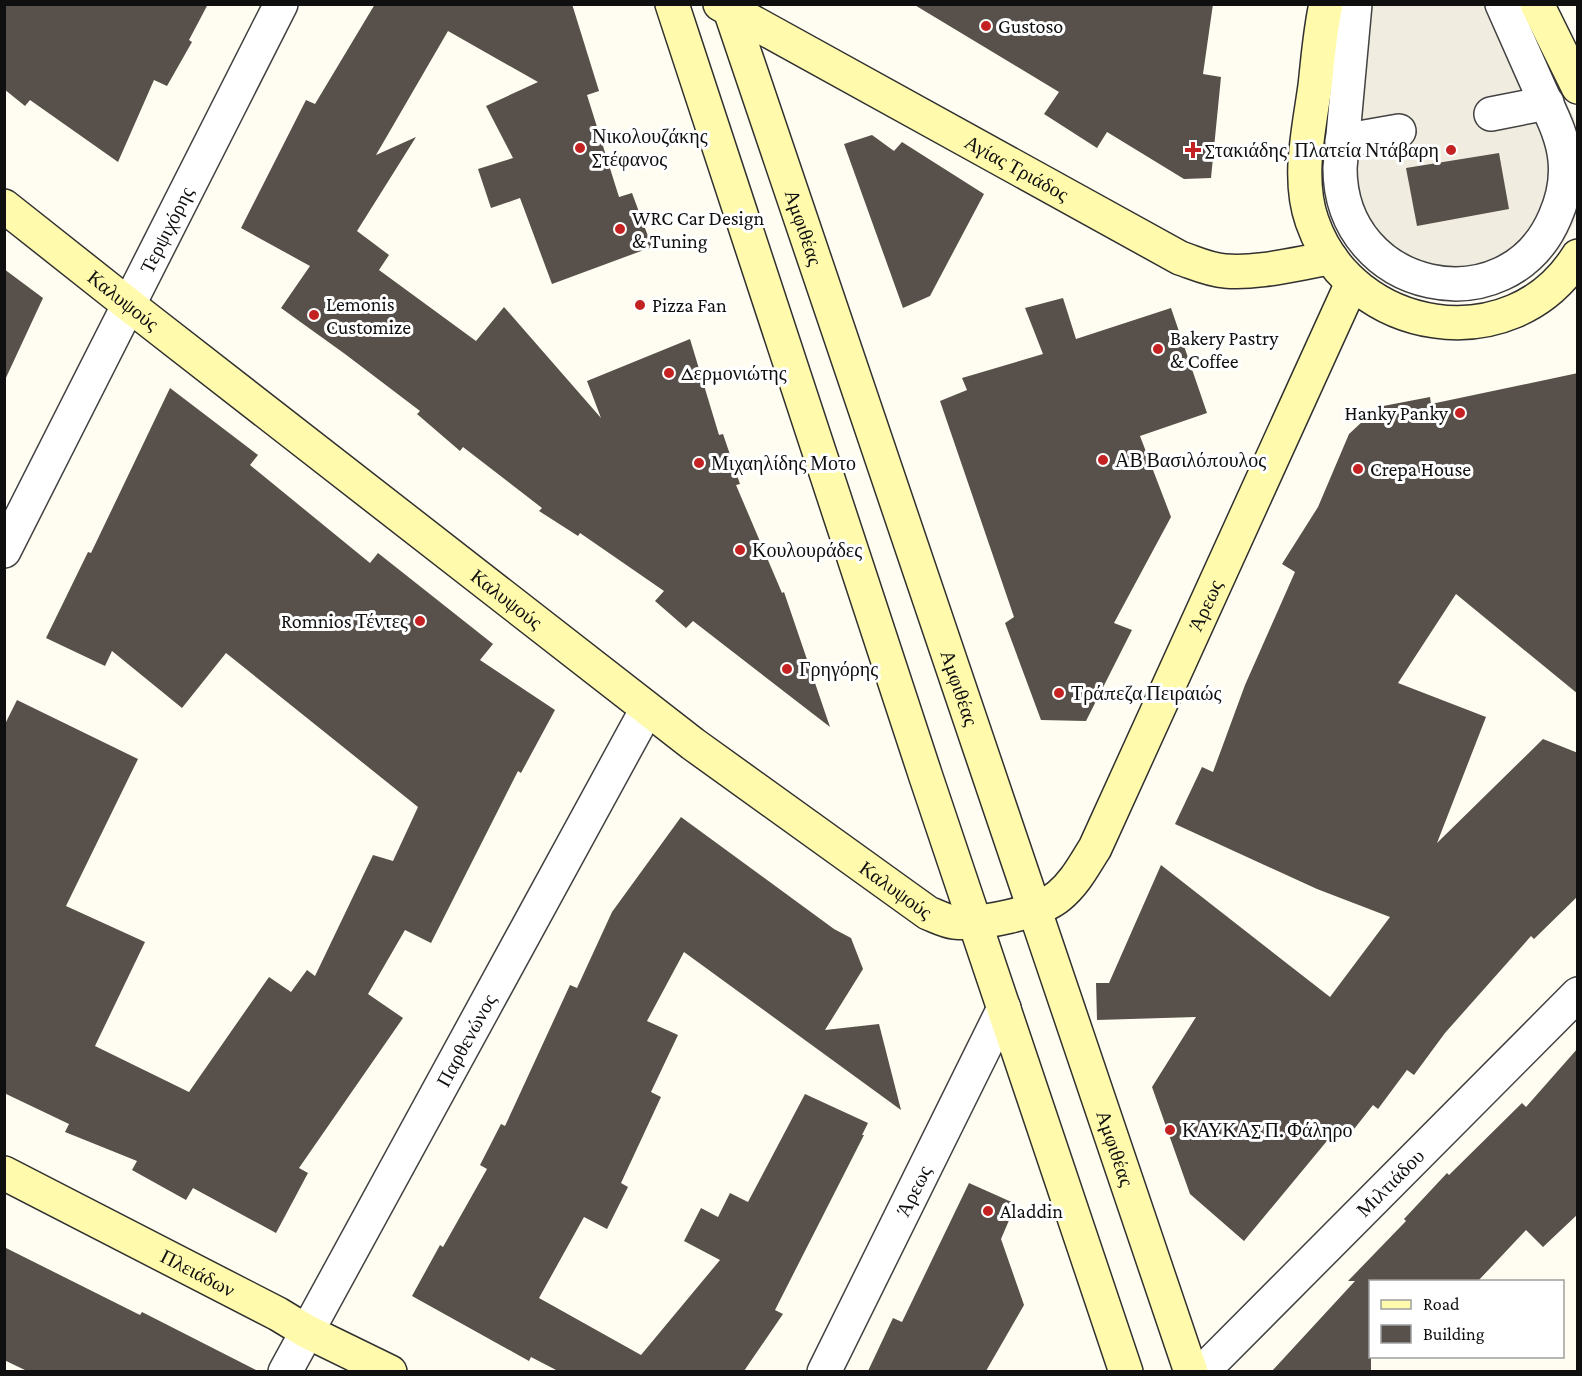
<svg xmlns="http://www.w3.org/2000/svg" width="1582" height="1376" viewBox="0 0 1582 1376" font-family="'Crimson Pro',serif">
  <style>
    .plaza { fill: #f0ecdf }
    .building { fill: #58504b }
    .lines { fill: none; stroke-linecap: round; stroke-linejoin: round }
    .street-casing { stroke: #424242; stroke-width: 36 }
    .secondary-casing { stroke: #313131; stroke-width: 36 }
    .street { stroke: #fff; stroke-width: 33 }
    .secondary { stroke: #fffaac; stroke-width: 33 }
    .poi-dot { fill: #c42222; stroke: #fff; stroke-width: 2 }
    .labels { text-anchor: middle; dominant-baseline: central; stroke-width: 6; stroke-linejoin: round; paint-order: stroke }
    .poi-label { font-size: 20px; fill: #0f0f0f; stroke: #fff; text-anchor: start }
    .street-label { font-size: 20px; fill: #0f0f0f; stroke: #fff }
  </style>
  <rect width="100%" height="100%" fill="#fffdf1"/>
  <!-- plaza -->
  <polygon class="plaza" points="1342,5 1519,5 1577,124 1577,218 1559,250 1534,273 1515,285 1484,296 1462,299 1429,297 1408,291 1388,282 1370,269 1347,245 1329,211 1322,176 1324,148"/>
  <!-- building -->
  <g class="building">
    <polygon points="4,4 208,4 189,40 192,42 167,86 154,80 118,162 30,100 25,106 4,89"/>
    <polygon points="375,4 572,4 599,91 587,95 619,197 632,193 652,247 552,284 520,198 491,208 478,169 513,158 486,106 538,82 448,31 376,155 416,137 357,231 389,255 379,270 476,341 504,307 601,418 587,381 690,339 719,435 723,434 740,484 736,485 782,593 784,592 830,727 693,621 686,628 655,601 664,591 580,533 578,536 539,511 542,508 463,447 460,451 417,414 420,411 345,354 281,308 310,266 241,228 306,100 315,104"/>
    <polygon points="913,4 1213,4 1203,74 1221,77 1211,178 1184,179 1107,132 1097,148 1044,114 1059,92"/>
    <polygon points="872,135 894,151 902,142 984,194 930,296 903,308 844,144"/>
    <polygon points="1499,153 1509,209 1417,226 1406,168"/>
    <polygon points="4,269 43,298 4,382"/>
    <polygon points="1063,298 1076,339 1171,308 1207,413 1140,436 1171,517 1114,623 1132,630 1086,721 1041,720 1005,623 1014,617 940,401 967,390 962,378 1043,354 1025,308"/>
    <polygon points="1578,373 1578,694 1456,594 1398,683 1486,717 1437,843 1543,739 1578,753 1578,896 1534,939 1531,936 1445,1033 1414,1075 1407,1070 1378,1109 1373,1105 1347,1138 1336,1130 1244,1241 1190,1194 1152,1087 1196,1017 1097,1020 1096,983 1109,983 1161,865 1330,997 1390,917 1317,889 1175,824 1202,767 1213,772 1245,685 1295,572 1282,564 1318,507 1349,434 1378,407 1430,397 1431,404"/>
    <polygon points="170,388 258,455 250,465 370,563 378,553 493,644 480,660 555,710 521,773 518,771 431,943 405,930 368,994 403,1018 299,1168 308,1173 276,1233 193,1188 186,1200 132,1170 137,1161 65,1132 69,1124 4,1093 4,726 17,700 138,759 66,906 145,942 95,1046 189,1092 269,977 291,992 307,970 315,976 373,855 393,861 418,807 226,653 182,708 112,651 105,666 46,638 88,552 91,553"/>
    <polygon points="681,817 834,929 851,938 863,969 825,1030 879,1024 901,1110 684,952 647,1021 678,1035 651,1092 661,1097 621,1183 628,1187 607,1229 584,1217 539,1298 641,1355 720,1260 684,1241 701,1208 718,1217 730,1193 748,1202 805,1094 868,1123 862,1135 864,1135 775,1310 783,1314 744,1371 558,1371 531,1357 529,1361 412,1296 440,1245 443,1247 487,1169 480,1165 501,1124 505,1126 570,985 577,988 612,912"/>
    <polygon points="1578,1048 1578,1214 1543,1247 1526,1230 1478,1281 1371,1281 1371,1371 1272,1371 1355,1281 1348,1281 1406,1221 1404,1219 1447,1173 1449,1175 1522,1103 1526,1107"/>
    <polygon points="969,1183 1016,1204 1001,1239 1024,1305 986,1371 868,1371 893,1318 902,1322"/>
    <polygon points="4,1247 140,1315 142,1312 258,1371 27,1371 4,1360"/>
  </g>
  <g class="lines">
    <defs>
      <g id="street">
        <path d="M1355,4L1340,168C1340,293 1508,328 1555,217C1563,199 1567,180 1565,160C1563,136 1551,114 1541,92C1528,63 1515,34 1502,4"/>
        <polyline points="1491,114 1547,103"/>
        <polyline points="1342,141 1399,131"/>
        <path id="s1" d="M4,551L281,4"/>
        <path id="s2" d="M285,1372L647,709"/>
        <path id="s3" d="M824,1372L1004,1008"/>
        <path id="s4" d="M1202,1372L1578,994"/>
      </g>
      <g id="secondary">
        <polyline points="672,4 926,777 1126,1372"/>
        <path id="s5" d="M720,4L1180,258C1195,263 1209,270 1225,271C1258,274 1298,263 1331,258"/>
        <path id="s6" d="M728,4L1191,1372"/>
        <path d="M1326,4C1320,31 1318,59 1315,86C1309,130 1297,178 1312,221C1351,335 1512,362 1578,256"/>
        <polyline points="1537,4 1578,87"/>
        <path id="s7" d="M4,206L129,305L693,744L928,913C936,916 945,921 954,922C981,925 1039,913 1059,896C1075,883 1084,865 1095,848L1352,283"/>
        <path id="s8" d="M4,1173L278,1314L306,1331L390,1372"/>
      </g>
    </defs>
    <!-- street casing -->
    <use href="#street" class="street-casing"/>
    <!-- secondary casing -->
    <use href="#secondary" class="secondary-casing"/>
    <!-- street -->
    <use href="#street" class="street"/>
    <!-- secondary -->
    <use href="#secondary" class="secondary"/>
  </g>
  <!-- markers -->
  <g class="poi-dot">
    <circle cx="986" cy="26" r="6"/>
    <circle cx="580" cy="148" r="6"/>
    <path d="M1190 141h6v6h6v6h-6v6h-6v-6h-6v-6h6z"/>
    <circle cx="1451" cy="150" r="6"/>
    <circle cx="620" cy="229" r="6"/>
    <circle cx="640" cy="305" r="6"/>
    <circle cx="314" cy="315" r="6"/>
    <circle cx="1158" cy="349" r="6"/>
    <circle cx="669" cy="373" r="6"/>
    <circle cx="1460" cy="413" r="6"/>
    <circle cx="1103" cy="460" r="6"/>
    <circle cx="699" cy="463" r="6"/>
    <circle cx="1358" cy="469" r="6"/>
    <circle cx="740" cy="550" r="6"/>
    <circle cx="420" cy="621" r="6"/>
    <circle cx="787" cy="669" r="6"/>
    <circle cx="1059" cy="693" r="6"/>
    <circle cx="1170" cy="1130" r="6"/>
    <circle cx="988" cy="1211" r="6"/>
  </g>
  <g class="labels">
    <!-- poi labels -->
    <g class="poi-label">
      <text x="998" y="26">Gustoso</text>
      <text x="592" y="136">Νικολουζάκης<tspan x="592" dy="23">Στέφανος</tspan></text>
      <text x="1205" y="150">Στακιάδης</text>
      <text x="1439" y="150" text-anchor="end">Πλατεία Ντάβαρη</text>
      <text x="632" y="218">WRC Car Design<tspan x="632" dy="23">&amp; Tuning</tspan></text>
      <text x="326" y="304">Lemonis<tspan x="326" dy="23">Customize</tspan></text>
      <text x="652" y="305">Pizza Fan</text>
      <text x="1170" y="338">Bakery Pastry<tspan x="1170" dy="23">&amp; Coffee</tspan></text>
      <text x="681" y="373">Δερμονιώτης</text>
      <text x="1448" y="413" text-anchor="end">Hanky Panky</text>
      <text x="1115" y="460">ΑΒ Βασιλόπουλος</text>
      <text x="711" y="463">Μιχαηλίδης Μοτο</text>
      <text x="1370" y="469">Crepa House</text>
      <text x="752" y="550">Κουλουράδες</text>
      <text x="408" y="621" text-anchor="end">Romnios Τέντες</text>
      <text x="799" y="669">Γρηγόρης</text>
      <text x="1071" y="693">Τράπεζα Πειραιώς</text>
      <text x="1182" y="1130">ΚΑΥΚΑΣ Π. Φάληρο</text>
      <text x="1000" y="1211">Aladdin</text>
    </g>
    <!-- street labels -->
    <g class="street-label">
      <text stroke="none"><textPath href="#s5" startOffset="339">Αγίας Τριάδος</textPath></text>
      <text stroke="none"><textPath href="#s6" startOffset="236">Αμφιθέας</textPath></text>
      <text stroke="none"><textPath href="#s1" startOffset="360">Τερψιχόρης</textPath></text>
      <text stroke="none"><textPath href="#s7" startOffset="152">Καλυψούς</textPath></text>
      <text stroke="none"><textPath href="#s7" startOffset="638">Καλυψούς</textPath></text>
      <text stroke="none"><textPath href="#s7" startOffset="1628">Άρεως</textPath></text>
      <text stroke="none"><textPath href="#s6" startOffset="722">Αμφιθέας</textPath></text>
      <text stroke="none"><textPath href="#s7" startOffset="1124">Καλυψούς</textPath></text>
      <text stroke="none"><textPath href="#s2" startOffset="378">Παρθενώνος</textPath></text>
      <text stroke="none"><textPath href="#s6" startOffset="1208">Αμφιθέας</textPath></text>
      <text stroke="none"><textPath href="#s4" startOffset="267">Μιλτιάδου</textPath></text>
      <text stroke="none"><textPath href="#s3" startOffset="202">Άρεως</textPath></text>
      <text stroke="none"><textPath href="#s8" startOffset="218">Πλειάδων</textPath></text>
    </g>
  </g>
  <!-- border -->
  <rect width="1582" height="1376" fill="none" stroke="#0f0f0f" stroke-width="12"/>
  <!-- legend -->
  <rect x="1369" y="1280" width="195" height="78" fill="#ffffff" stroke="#9f9f9f" stroke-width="1.5"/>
  <rect x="1381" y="1300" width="30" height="9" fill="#fffaac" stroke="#9f9f9f" stroke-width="1.5"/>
  <text x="1423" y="1310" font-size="18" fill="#0f0f0f">Road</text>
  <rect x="1381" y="1325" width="30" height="18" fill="#58504b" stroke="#9f9f9f" stroke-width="1.5"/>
  <text x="1423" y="1340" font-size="18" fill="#0f0f0f">Building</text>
</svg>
